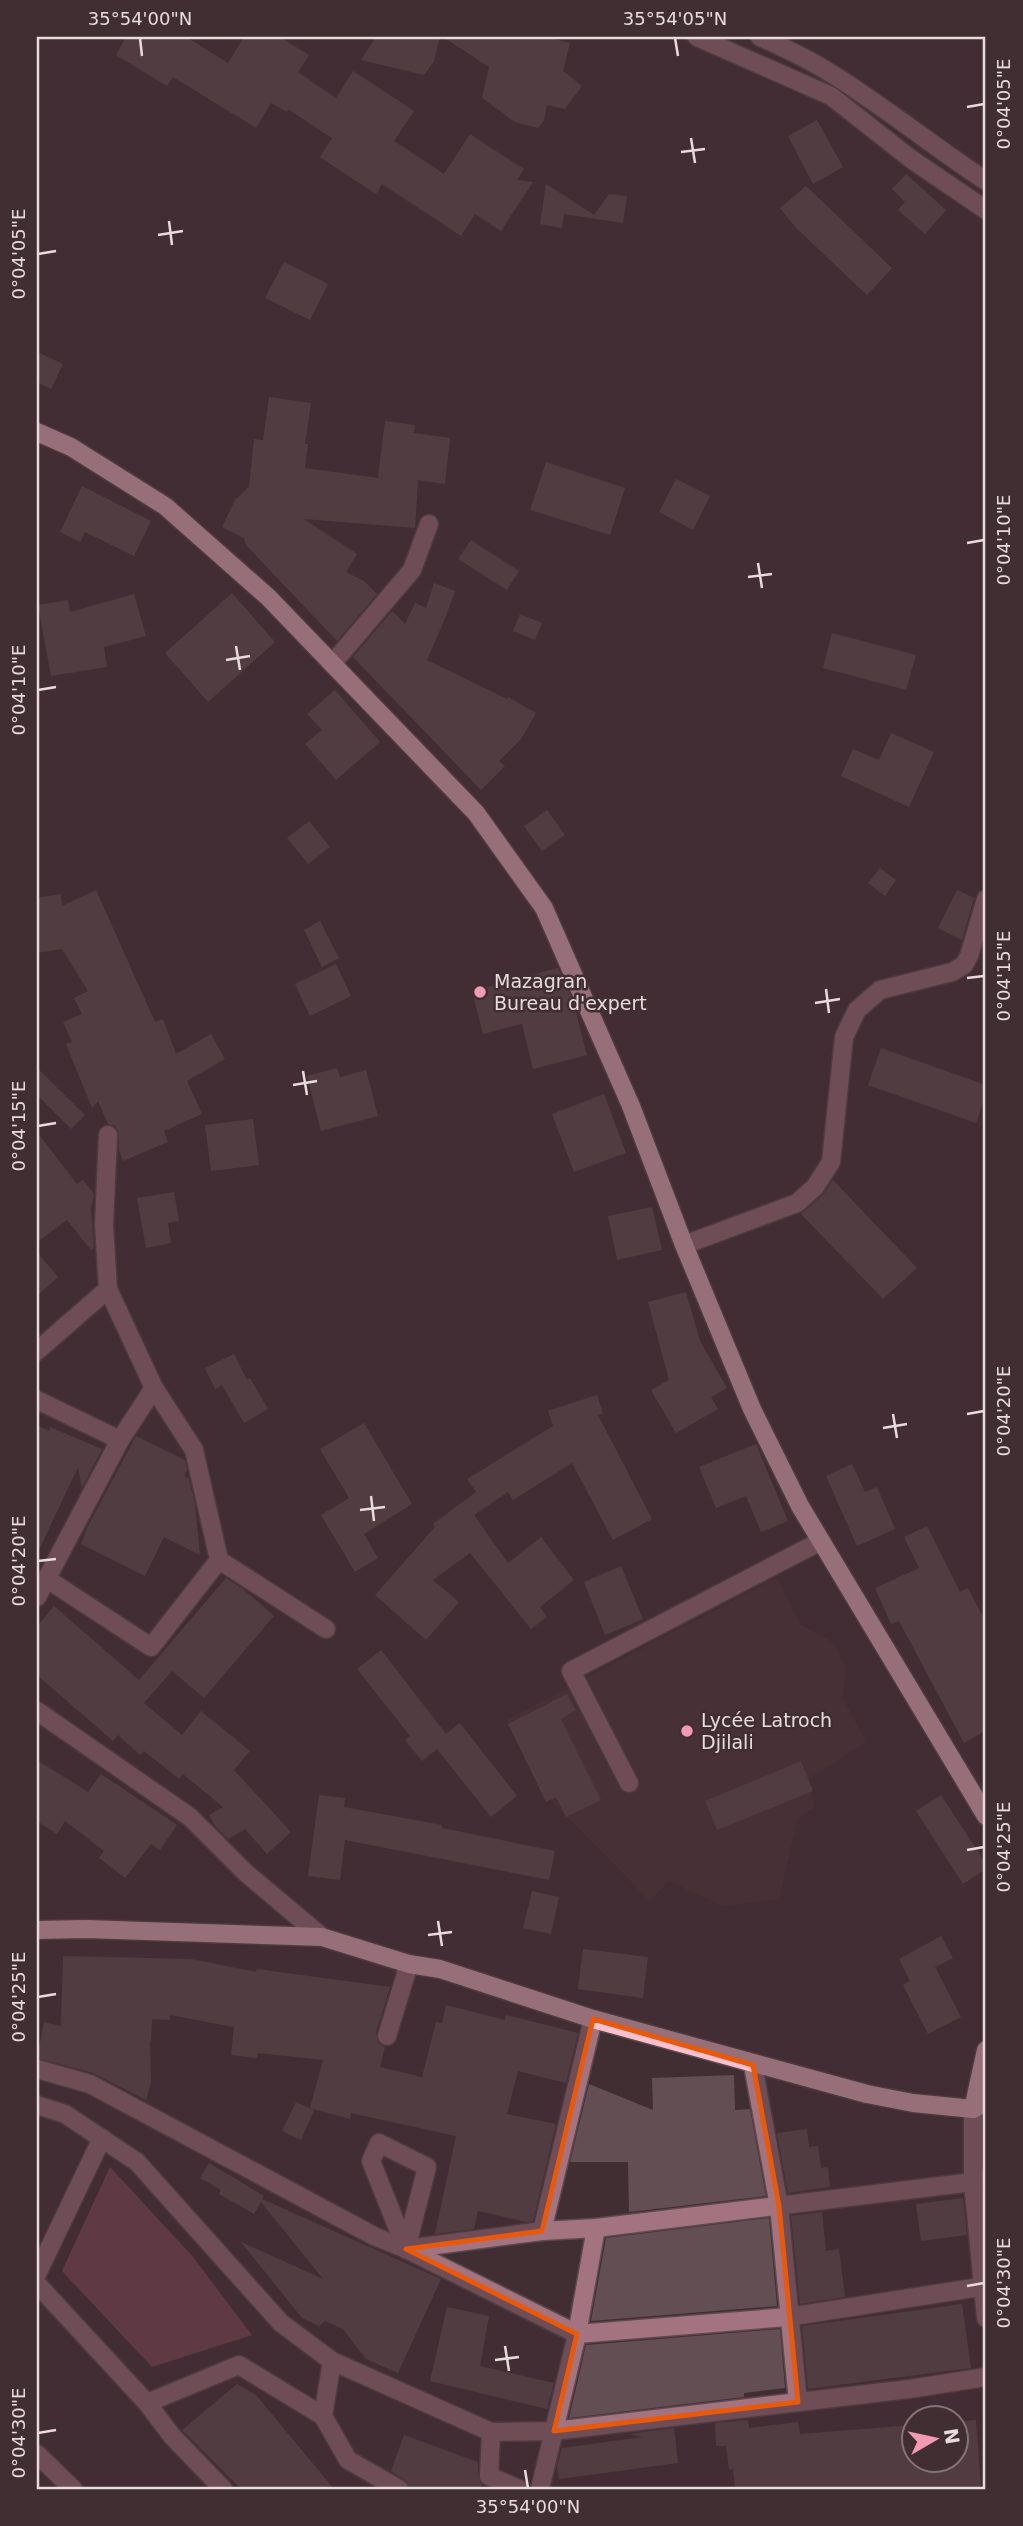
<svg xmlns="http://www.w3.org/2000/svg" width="1023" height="2526" viewBox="0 0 1023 2526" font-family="'DejaVu Sans',sans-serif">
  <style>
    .built { fill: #4f353c }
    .green { fill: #844b5b }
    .building { fill: #634e53 }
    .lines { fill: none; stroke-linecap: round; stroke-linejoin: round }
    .minor-casing { stroke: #5c4a4e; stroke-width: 21 }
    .major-casing { stroke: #5c4a4e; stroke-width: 21 }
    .minor { stroke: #a47380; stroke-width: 18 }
    .major { stroke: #fcbfce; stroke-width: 18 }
    .marked { fill: none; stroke: #e8590c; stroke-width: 5; stroke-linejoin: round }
    .ticks { fill: none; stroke: #e8dbde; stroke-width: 2.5 }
    .poi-dot { fill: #f19ab2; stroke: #412e33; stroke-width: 2.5 }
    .labels { text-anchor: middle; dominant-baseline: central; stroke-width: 5; stroke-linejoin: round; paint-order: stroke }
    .poi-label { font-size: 19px; fill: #e8dbde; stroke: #412e33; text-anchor: start }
    .neatline { fill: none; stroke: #e8dbde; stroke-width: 2.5 }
    .ticks-label { font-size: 18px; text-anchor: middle; fill: #e8dbde }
  </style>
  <rect width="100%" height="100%" fill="#412e33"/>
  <!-- built -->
  <polygon class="built" points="777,1577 801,1625 834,1643 846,1668 843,1698 866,1742 807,1780 815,1806 797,1820 779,1899 722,1906 669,1881 650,1901 551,1800 507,1720"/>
  <!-- green -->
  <polygon class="green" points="110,2167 193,2257 252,2335 152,2367 62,2271"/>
  <!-- building -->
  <g class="building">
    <polygon points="126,37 186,37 228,63 244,37 280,37 309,55 298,72 336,98 353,71 414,111 394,141 444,174 470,134 524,169 517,180 533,182 501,231 475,214 461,236 382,184 376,194 320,157 332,138 288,109 287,112 271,103 256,128 173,77 167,86 116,55"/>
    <polygon points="376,37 440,37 434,61 424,75 361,60"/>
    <polygon points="443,37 547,37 570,43 563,71 582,86 565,109 547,105 544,120 538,128 515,122 482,98 489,67"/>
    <polygon points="817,120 843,167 813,184 788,136"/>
    <polygon points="906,174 946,210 925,234 898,210 905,202 892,189"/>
    <polygon points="546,184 594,215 609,194 627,196 623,223 564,214 562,228 540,224"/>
    <polygon points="806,186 892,268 867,295 796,228 780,208"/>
    <polygon points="284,262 328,284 310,320 265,298"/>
    <polygon points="37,352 63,364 51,389 37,382"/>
    <polygon points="269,397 311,403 305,444 308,444 305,468 378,478 385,421 415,425 414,433 450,438 445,484 418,480 415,528 304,519 357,554 346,572 364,581 377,594 337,641 246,545 244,538 222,527 235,500 249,487 254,439 263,440"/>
    <polygon points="546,462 625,488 610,535 530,510"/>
    <polygon points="676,479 710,496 693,530 659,512"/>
    <polygon points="82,486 151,521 134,556 85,532 80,542 60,532"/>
    <polygon points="471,540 519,571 507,590 458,559"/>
    <polygon points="434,583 455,591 444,621 427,660 507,699 508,697 536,713 521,739 499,761 505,766 481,790 353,657 392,611 405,624 415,603 426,608"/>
    <polygon points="232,593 275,642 208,702 165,653"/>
    <polygon points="134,594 146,636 104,647 107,667 51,676 38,605 68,600 70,612"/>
    <polygon points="520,614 542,623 535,640 513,631"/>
    <polygon points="832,633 916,655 906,690 823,668"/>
    <polygon points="335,690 380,742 336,780 305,744 322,730 307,714"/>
    <polygon points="891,733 934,752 909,807 841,776 853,749 879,760"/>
    <polygon points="547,810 565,835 542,851 524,826"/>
    <polygon points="309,821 330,847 308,864 287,838"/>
    <polygon points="880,868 896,880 885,896 868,883"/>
    <polygon points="96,890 155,1022 163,1019 176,1054 211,1034 225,1059 187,1081 202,1114 164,1131 168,1142 123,1161 119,1150 118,1130 115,1126 108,1124 98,1101 92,1108 66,1044 72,1042 63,1022 82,1014 74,998 88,991 62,949 37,953 37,898 61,894 62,906"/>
    <polygon points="957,890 974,898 962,940 938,928"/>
    <polygon points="320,921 339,958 322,967 304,930"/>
    <polygon points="336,964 351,996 310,1016 295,984"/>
    <polygon points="558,968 573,1001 587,1055 533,1069 522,1024 483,1034 472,991"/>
    <polygon points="881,1048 986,1085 986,1093 976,1123 868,1085"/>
    <polygon points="37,1068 85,1115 71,1129 37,1095"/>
    <polygon points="337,1068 340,1077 366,1070 378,1116 321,1131 307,1076"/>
    <polygon points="604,1094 626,1153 574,1172 552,1114"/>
    <polygon points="253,1119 259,1165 211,1171 205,1125"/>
    <polygon points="37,1132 77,1184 83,1180 94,1194 91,1209 94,1248 91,1250 67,1220 37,1242"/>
    <polygon points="833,1180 917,1268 883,1299 801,1214 823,1195"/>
    <polygon points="174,1192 179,1221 168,1223 171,1243 146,1248 137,1198"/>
    <polygon points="652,1207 662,1250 617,1260 608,1216"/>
    <polygon points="37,1252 58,1277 37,1296"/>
    <polygon points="686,1292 700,1341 727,1388 711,1397 718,1409 676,1433 651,1390 669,1380 648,1302"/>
    <polygon points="234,1354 247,1380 250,1378 268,1409 244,1423 222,1385 215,1389 205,1368"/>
    <polygon points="597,1395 603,1414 598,1415 652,1519 613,1540 572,1463 513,1500 508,1492 474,1515 508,1563 541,1537 574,1580 540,1607 547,1617 531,1629 470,1553 433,1580 459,1602 426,1640 375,1595 435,1527 433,1524 476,1492 467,1479 553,1426 548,1411"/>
    <polygon points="364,1423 412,1504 364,1534 378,1558 355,1572 321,1515 349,1498 320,1449"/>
    <polygon points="37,1425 49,1431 50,1427 102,1449 82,1488 78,1467 37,1554"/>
    <polygon points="136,1436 185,1460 187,1470 184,1476 189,1479 195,1504 200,1555 164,1537 145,1576 81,1544 88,1526"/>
    <polygon points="756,1444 788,1521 761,1532 746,1496 716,1508 699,1467"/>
    <polygon points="852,1464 865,1492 877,1487 895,1529 857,1546 826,1476"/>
    <polygon points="927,1526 960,1592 968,1588 986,1623 986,1730 964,1743 899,1621 891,1624 875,1588 919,1568 904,1537"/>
    <polygon points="621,1566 643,1619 605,1635 584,1582"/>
    <polygon points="226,1578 243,1589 274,1616 204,1698 172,1671 144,1703 182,1735 201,1711 250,1751 234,1770 291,1832 267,1854 245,1829 228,1839 216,1827 209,1815 223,1807 183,1774 179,1779 144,1751 140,1755 118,1735 113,1741 37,1675 37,1626 54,1606 139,1680"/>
    <polygon points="381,1650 446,1734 460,1723 517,1796 491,1817 437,1749 422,1761 405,1740 410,1736 357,1669"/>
    <polygon points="567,1694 576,1710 561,1719 601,1800 566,1817 556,1797 546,1802 508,1724"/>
    <polygon points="37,1760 88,1792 101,1774 177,1825 160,1850 151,1844 125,1878 99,1858 104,1851 65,1821 57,1834 37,1821"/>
    <polygon points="801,1761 813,1791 717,1830 705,1801"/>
    <polygon points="319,1795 345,1798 344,1807 442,1825 442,1828 555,1851 549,1880 345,1840 340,1880 308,1876"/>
    <polygon points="941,1795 986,1864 986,1869 963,1884 916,1811"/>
    <polygon points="532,1891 559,1897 551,1934 523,1928"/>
    <polygon points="941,1936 953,1958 935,1967 961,2017 928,2034 903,1985 910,1981 899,1959"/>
    <polygon points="583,1949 648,1957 643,1998 578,1989"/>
    <polygon points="63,1956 191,1959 256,1972 257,1969 390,1987 376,2033 378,2043 385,2047 380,2067 422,2077 436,2022 442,2023 446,2005 505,2020 506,2015 578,2033 566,2083 518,2071 507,2114 556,2124 533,2221 526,2222 478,2211 474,2229 435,2234 456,2136 351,2113 350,2119 310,2108 323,2060 258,2053 257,2058 231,2055 234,2027 170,2015 170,2020 152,2019 151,2041 150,2041 151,2083 146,2100 93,2073 37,2058 44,2022 61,2026"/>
    <polygon points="734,2075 735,2110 750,2109 766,2196 629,2212 628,2162 570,2162 589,2084 653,2110 652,2078"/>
    <polygon points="296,2102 314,2110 301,2140 282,2131"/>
    <polygon points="807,2129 809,2147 818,2146 821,2168 828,2167 830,2187 788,2193 777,2133"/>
    <polygon points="209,2163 264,2196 262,2199 441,2279 398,2373 366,2359 343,2329 325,2321 319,2326 302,2318 241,2242 323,2279 261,2202 254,2214 219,2194 221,2190 200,2178"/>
    <polygon points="963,2198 967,2235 921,2241 916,2204"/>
    <polygon points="822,2212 826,2251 839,2249 845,2297 800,2304 791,2216"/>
    <polygon points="769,2218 777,2306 591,2321 606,2238"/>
    <polygon points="962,2304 971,2368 808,2389 802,2326"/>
    <polygon points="447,2307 489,2316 480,2366 554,2383 547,2409 430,2381"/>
    <polygon points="780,2329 785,2388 744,2393 744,2397 569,2418 586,2345"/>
    <polygon points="237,2384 256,2395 334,2489 241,2489 182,2430"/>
    <polygon points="748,2420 749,2428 798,2422 800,2434 914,2425 914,2460 956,2460 956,2422 976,2420 981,2489 735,2489 733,2469 729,2470 726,2446 716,2446 715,2423"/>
    <polygon points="674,2428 678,2463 559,2479 557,2466 562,2448 643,2437 629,2434"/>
    <polygon points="404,2435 478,2462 478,2476 482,2484 480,2489 410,2489 405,2480 391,2471"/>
  </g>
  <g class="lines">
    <defs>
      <g id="minor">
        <polyline points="697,37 831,96 911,159 986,210"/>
        <path d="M760,37C785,48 809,59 832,74C885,107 934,147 986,181"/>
        <polyline points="332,664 412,570 429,524"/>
        <polyline points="684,1245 797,1203 815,1187 831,1162 844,1037 857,1010 880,990 952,972 964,965 969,956 986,899"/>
        <polyline points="37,1351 108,1289"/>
        <polyline points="37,1400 120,1440"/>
        <polyline points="219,1560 326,1629"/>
        <polyline points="47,1579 151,1647 219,1560 194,1450 154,1388"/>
        <polyline points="37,1597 120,1440 154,1388 108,1289 104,1225 108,1135"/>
        <polyline points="37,1711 190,1817 246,1873 322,1937"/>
        <polyline points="629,1783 571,1671 821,1541"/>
        <polyline points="387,2036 409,1964"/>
        <polyline points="753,2065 779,2206 798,2402"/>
        <polyline points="37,2069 90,2084 374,2236 406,2249 577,2334 788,2317 986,2286"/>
        <polyline points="37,2105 65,2114 137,2162 281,2323 332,2361 491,2432 554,2431 909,2389 986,2377"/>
        <polyline points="973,2109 973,2182 986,2318"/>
        <polygon points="379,2143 427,2167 406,2249 371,2161"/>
        <polyline points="542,2231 593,2019"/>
        <polyline points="406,2249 542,2231 596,2228 973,2182 986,2177"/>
        <polyline points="37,2274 102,2138"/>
        <polyline points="37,2284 147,2403 172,2436 223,2489"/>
        <polyline points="332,2361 323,2416 348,2460 399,2489"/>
        <polyline points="147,2403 239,2365 323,2416"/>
        <polyline points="491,2432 489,2476 519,2489"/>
        <polyline points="37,2454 73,2489"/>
        <polyline points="540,2489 577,2334 596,2228"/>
      </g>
      <g id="major">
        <polyline points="37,432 71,447 165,506 268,597 476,813 544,908 631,1106 684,1245 752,1409 800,1506 986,1816"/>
        <polyline points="37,1930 86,1929 322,1937 409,1964 440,1969 593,2019 867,2094 913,2103 973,2109 986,2102"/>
        <polyline points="973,2109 986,2050"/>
      </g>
    </defs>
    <!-- minor casing -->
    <use href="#minor" class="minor-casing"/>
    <!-- major casing -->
    <use href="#major" class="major-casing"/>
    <!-- minor -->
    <use href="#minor" class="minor"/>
    <!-- major -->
    <use href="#major" class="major"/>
  </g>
  <!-- marked area -->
  <path d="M0 0H1023V2526H0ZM593,2019L753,2065L779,2206L798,2402L554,2431L577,2334L406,2249L542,2231Z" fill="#412e33" fill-opacity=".55" fill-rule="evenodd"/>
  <path class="marked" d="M593,2019L753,2065L779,2206L798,2402L554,2431L577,2334L406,2249L542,2231Z"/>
  <!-- ticks -->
  <path class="ticks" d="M140,38L142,56M675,38L678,56M967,107L984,104M691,138L695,163M681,152L705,149M169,221L172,245M158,235L183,231M38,254L56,251M967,543L984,540M758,563L762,588M748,577L772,574M236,646L240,670M226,660L250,656M38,690L56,687M967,978L984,976M826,989L829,1013M815,1003L840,999M303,1071L307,1095M293,1085L317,1081M38,1126L56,1123M893,1414L897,1438M967,1414L984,1411M883,1428L907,1424M371,1496L374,1521M360,1510L385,1507M38,1561L56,1559M967,1850L984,1847M438,1921L442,1946M428,1935L452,1932M38,1997L56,1994M967,2286L984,2283M505,2346L509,2371M495,2360L519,2357M38,2433L56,2430M525,2470L528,2488"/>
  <!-- markers -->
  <g class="poi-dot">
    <circle cx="480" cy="992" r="7"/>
    <circle cx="687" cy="1731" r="7"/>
  </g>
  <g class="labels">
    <!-- poi labels -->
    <g class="poi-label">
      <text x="494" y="981">Mazagran<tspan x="494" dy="22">Bureau d'expert</tspan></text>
      <text x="701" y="1720">Lycée Latroch<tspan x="701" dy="22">Djilali</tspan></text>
    </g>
  </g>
  <!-- border -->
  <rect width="1023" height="2526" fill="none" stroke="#412e33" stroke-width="77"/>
  <!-- north arrow -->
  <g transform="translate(935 2439) rotate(81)"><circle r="33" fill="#412e33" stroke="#847377" stroke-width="2"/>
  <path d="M0-5L12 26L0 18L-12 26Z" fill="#f19ab2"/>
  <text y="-10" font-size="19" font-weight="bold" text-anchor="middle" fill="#e8dbde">N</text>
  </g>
  <rect x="38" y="38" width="946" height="2450" class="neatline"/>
  <g class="ticks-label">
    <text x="140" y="25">35°54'00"N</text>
    <text x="675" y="25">35°54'05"N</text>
    <text transform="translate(1004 104) rotate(-90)" y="6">0°04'05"E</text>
    <text transform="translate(19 254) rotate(-90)" y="6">0°04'05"E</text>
    <text transform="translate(1004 540) rotate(-90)" y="6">0°04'10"E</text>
    <text transform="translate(19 690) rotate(-90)" y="6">0°04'10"E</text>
    <text transform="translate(1004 976) rotate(-90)" y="6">0°04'15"E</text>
    <text transform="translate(19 1126) rotate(-90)" y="6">0°04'15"E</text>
    <text transform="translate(1004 1411) rotate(-90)" y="6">0°04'20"E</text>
    <text transform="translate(19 1561) rotate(-90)" y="6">0°04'20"E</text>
    <text transform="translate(1004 1847) rotate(-90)" y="6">0°04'25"E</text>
    <text transform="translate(19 1997) rotate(-90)" y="6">0°04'25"E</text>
    <text transform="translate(1004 2283) rotate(-90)" y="6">0°04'30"E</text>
    <text transform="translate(19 2433) rotate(-90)" y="6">0°04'30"E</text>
    <text x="528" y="2513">35°54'00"N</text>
  </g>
</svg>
